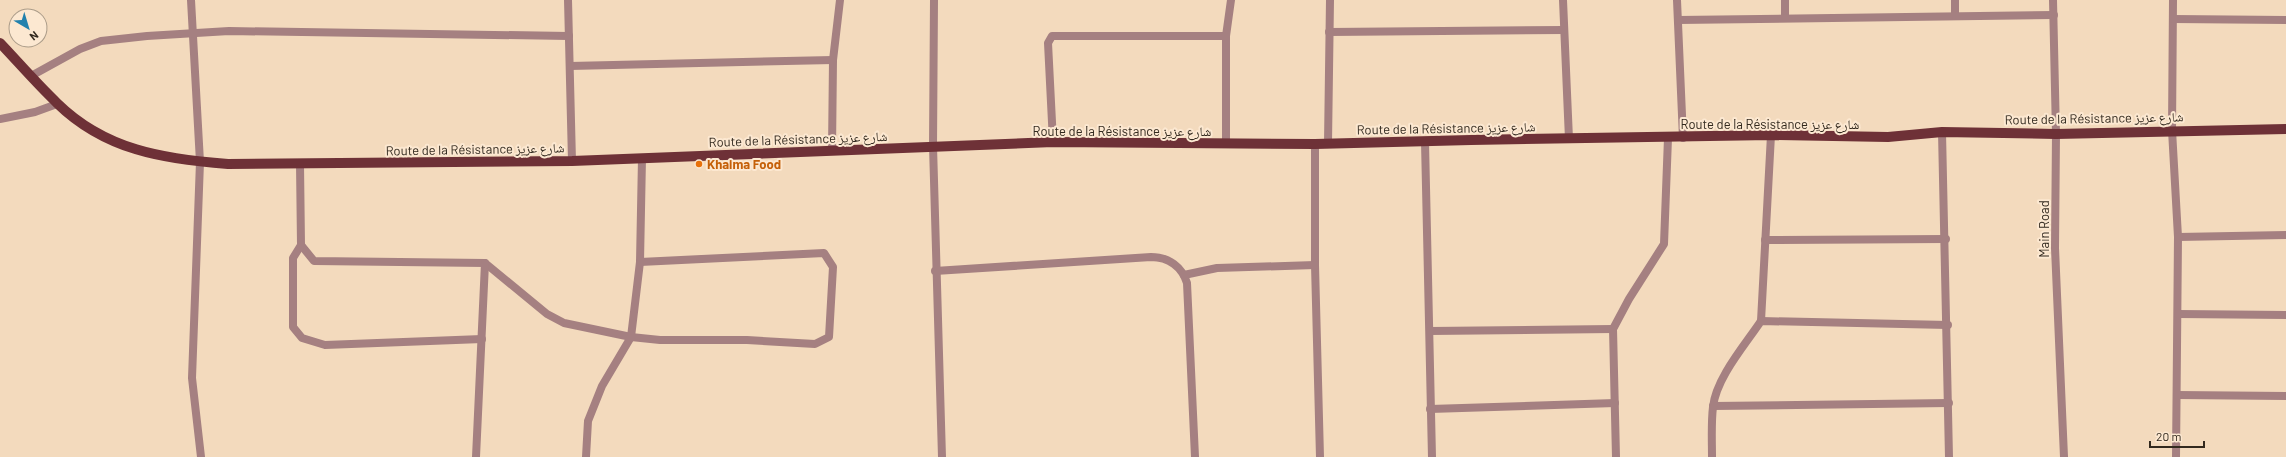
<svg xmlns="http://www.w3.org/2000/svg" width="2286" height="457" viewBox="0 0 2286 457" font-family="Barlow,'Noto Naskh Arabic',sans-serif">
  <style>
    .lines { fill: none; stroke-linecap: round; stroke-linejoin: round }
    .minor { stroke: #a58081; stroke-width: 8 }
    .primary { stroke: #6e3137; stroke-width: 10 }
    .food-dot { fill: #e8710a; stroke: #fce8d1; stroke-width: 1.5 }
    .labels { text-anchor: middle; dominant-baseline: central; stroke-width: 4; stroke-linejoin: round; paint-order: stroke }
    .street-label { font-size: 13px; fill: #32291e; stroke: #fce8d1 }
    .food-label { font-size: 13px; font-weight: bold; fill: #c56008; stroke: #fce8d1; text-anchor: start }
  </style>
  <rect width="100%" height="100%" fill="#f3dabd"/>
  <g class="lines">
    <!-- minor -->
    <g class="minor">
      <polyline points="191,0 200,162 192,378 201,457"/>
      <polyline points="568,0 572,161"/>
      <polyline points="934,0 933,146 942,457"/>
      <polyline points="1563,0 1569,139"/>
      <polyline points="1677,0 1683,138"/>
      <polyline points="1785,0 1785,18"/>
      <polyline points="1955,0 1955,16"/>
      <polyline points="2053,0 2056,134 2055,248 2064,457"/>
      <polyline points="2173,0 2172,130 2178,237 2176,457"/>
      <polyline points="2173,19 2286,20"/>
      <polyline points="1678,20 2054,15"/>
      <polyline points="1329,32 1564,30"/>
      <polyline points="570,66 833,60"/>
      <polyline points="31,76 80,49 101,41 147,36 229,31 569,36"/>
      <polyline points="0,119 35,112 57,104"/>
      <polyline points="1942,132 1949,457"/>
      <polyline points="1053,142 1048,43 1052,36 1226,36"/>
      <polyline points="1425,142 1432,457"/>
      <polyline points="1328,143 1330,0"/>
      <polyline points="1226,144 1226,36 1231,0"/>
      <polyline points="1315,144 1315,265 1320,457"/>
      <polyline points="832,150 833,60 840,0"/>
      <polyline points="300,164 301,245 314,261 485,263 547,314 564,323 631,337 660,340 747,340 815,344 829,337 833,267 824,253 640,262"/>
      <polyline points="2178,237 2286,235"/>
      <polyline points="1765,240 1946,239"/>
      <polyline points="301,245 293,258 293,327 302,338 325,345 482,339"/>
      <path d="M935,271L1151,257C1169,257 1182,267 1187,283L1195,457"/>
      <polyline points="1184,275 1217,268 1315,265"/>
      <polyline points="2178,314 2286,315"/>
      <polyline points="1761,321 1771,135"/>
      <polyline points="1430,331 1613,329"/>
      <polyline points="2177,395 2286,396"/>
      <polyline points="1713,406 1949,403"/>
      <polyline points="1430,409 1615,403"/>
      <polyline points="476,457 485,263"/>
      <polyline points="586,457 588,421 602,386 631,337 640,262 642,158"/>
      <polyline points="1616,457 1613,329 1629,299 1664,244 1668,138"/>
      <path d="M1712,457C1712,441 1711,423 1713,407C1716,378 1745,345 1761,321L1948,325"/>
    </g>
    <!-- primary -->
    <path class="primary" d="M0,43C19,63 37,84 57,103C105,150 163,159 228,164L572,161L1053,142L1315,144L1471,140L1771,135L1888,137L1942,132L2056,134L2286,129"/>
  </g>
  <!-- markers -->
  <circle class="food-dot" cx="699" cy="164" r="4"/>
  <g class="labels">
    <!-- street labels -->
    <g class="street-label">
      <text transform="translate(2094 118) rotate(-1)">Route de la Résistance شارع عزيز</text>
      <text x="1770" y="124">Route de la Résistance شارع عزيز</text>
      <text transform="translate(1446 128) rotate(-1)">Route de la Résistance شارع عزيز</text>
      <text x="1122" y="131">Route de la Résistance شارع عزيز</text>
      <text transform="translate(798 139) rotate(-2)">Route de la Résistance شارع عزيز</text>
      <text transform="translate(475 149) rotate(-1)">Route de la Résistance شارع عزيز</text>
      <text transform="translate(2044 229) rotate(-90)">Main Road</text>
    </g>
    <!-- food labels -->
    <g class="food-label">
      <text x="707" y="164">Khaima Food</text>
    </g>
  </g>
  <!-- north arrow -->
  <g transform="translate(28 28) rotate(142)"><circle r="19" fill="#fce8d1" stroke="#ab9c89"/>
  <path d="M0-3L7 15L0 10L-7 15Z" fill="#2281ad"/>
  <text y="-6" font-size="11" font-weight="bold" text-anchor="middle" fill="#32291e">N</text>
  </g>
  <!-- scale -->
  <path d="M2150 441v6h54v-6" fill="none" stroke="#32291e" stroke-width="2"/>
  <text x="2156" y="441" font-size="12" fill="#32291e" stroke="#fce8d1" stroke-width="3" paint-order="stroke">20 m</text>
</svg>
